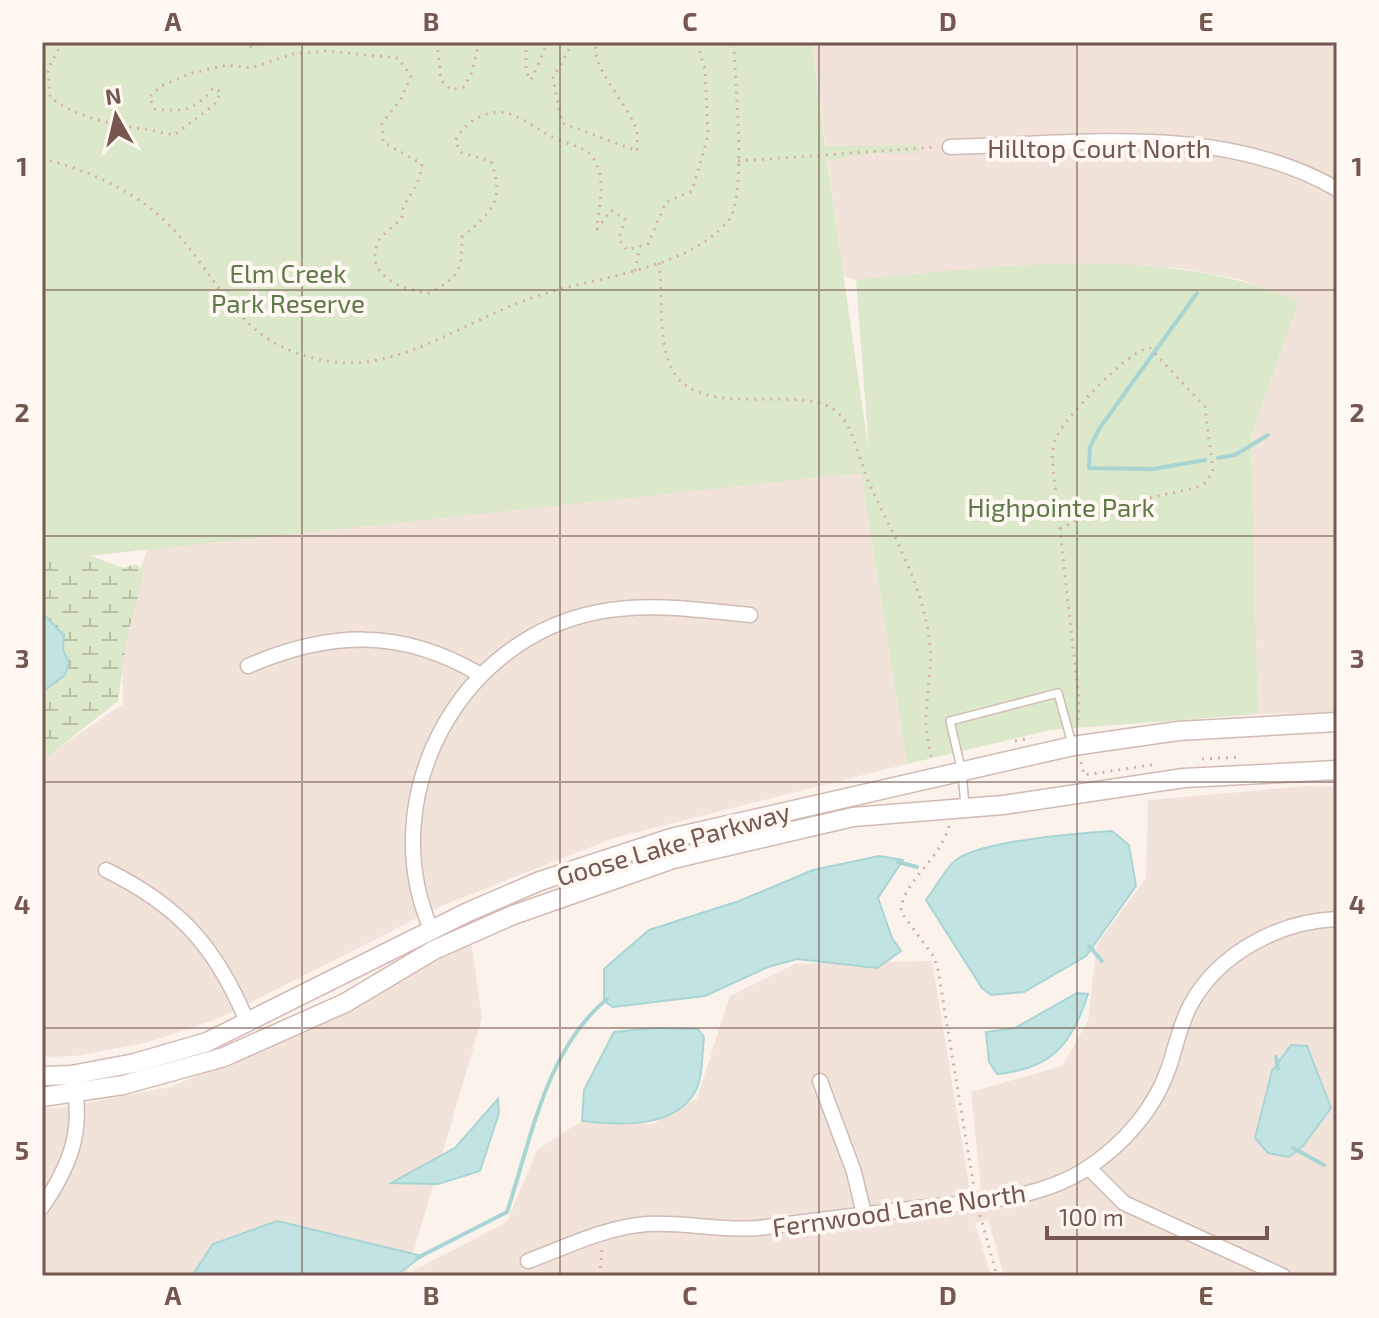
<svg xmlns="http://www.w3.org/2000/svg" width="1379" height="1318" viewBox="0 0 1379 1318" font-family="'Exo 2',sans-serif">
  <style>
    .residential { fill: #f2e3da }
    .wetland { fill: url(#wetland-marsh) }
    .green { fill: #dce8ca }
    .water { fill: #c1e4e3; stroke: #a8d5d4; stroke-width: 2 }
    .lines { fill: none; stroke-linecap: round; stroke-linejoin: round }
    .stream { stroke: #a8d5d4; stroke-width: 4 }
    .lane-casing { stroke: #cfbbb4; stroke-width: 10 }
    .street-casing { stroke: #cfbbb4; stroke-width: 17 }
    .secondary-casing { stroke: #d2bab2; stroke-width: 21 }
    .path { stroke: #d4b1a8; stroke-width: 3; stroke-dasharray: 2 6; stroke-linecap: butt }
    .lane { stroke: #fff; stroke-width: 7 }
    .street { stroke: #fff; stroke-width: 14 }
    .secondary { stroke: #fff; stroke-width: 18 }
    .grid { fill: none; stroke: #755750; stroke-width: 2; stroke-opacity: 0.55 }
    .labels { text-anchor: middle; dominant-baseline: central; stroke-width: 8; stroke-linejoin: round; paint-order: stroke }
    .street-label { font-size: 26px; fill: #755750; stroke: #fef7f2 }
    .park-label { font-size: 26px; fill: #5f7949; stroke: #fef7f2 }
    .neatline { fill: none; stroke: #755750; stroke-width: 3 }
    .grid-label { font-size: 26px; text-anchor: middle; font-weight: bold; fill: #755750 }
  </style>
  <defs>
    <pattern id="wetland-marsh" width="20" height="14" patternUnits="userSpaceOnUse" patternTransform="scale(2)"><rect width="20" height="14" fill="#dce8ca"/><path d="M1 5h8M5 5V1M11 12h8M15 12V8" fill="none" stroke="#b7bfa6"/></pattern>
  </defs>
  <rect width="100%" height="100%" fill="#fbf2eb"/>
  <!-- residential -->
  <g class="residential">
    <polygon points="1337,42 1337,713 1258,714 1251,436 1299,301 1239,279 1178,268 1057,264 856,280 843,276 812,43"/>
    <polygon points="861,473 907,764 614,838 439,907 220,1018 149,1042 76,1056 42,1057 42,759 123,704 121,623 148,548"/>
    <polygon points="1308,786 1337,787 1337,1276 1004,1276 988,1219 975,1223 991,1276 42,1276 42,1108 60,1108 170,1087 313,1026 471,942 482,1018 407,1274 507,1222 537,1150 580,1122 653,1124 697,1098 730,996 795,964 932,961 970,1191 981,1190 971,1092 1062,1066 1088,1021 1097,944 1146,878 1148,800"/>
  </g>
  <!-- wetland -->
  <polygon class="wetland" points="42,538 123,568 136,564 144,572 127,637 118,701 42,761"/>
  <!-- green -->
  <path class="green" d="M42,42H816L812,44L825,146L919,145L920,153H873L827,161L869,453L856,280C998,266 1164,243 1299,301L1251,436L1258,714L1051,730L907,764L861,473L42,561Z"/>
  <!-- water -->
  <g class="water">
    <polygon points="42,613 64,635 63,650 69,662 65,675 42,692"/>
    <path d="M1112,831L1129,845L1136,886L1086,956L1024,992L991,995L982,988L926,900C934,890 947,866 956,860C980,841 1080,833 1112,831Z"/>
    <polygon points="879,856 903,860 878,898 892,938 901,951 877,968 797,959 768,967 705,996 613,1007 604,1001 604,969 649,930 739,901 813,870"/>
    <path d="M1077,993L1088,994C1072,1045 1051,1069 997,1074L989,1062L986,1032L1015,1028Z"/>
    <path d="M655,1028L698,1029L704,1037C702,1053 703,1078 695,1092C674,1129 619,1125 582,1121L584,1090L614,1032Z"/>
    <polygon points="1291,1045 1307,1046 1331,1108 1302,1147 1289,1157 1268,1153 1255,1138 1272,1071"/>
    <polygon points="498,1099 499,1113 480,1171 438,1184 391,1183 455,1148"/>
    <polygon points="277,1221 422,1256 395,1276 192,1276 213,1244"/>
  </g>
  <g class="lines">
    <!-- stream -->
    <g class="stream">
      <polyline points="1197,293 1099,429 1090,447 1089,468 1153,469 1205,460"/>
      <polyline points="1218,458 1235,455 1268,435"/>
      <polyline points="898,862 917,867"/>
      <polyline points="1089,946 1102,961"/>
      <polyline points="1276,1057 1278,1069"/>
      <polyline points="1293,1148 1324,1165"/>
      <path d="M417,1258L507,1212C531,1140 546,1049 607,999"/>
    </g>
    <defs>
      <polyline id="lane" points="965,806 962,772 950,721 1058,693 1072,744"/>
      <g id="street">
        <path d="M950,147C1078,144 1220,122 1337,189"/>
        <path d="M248,666C329,631 401,628 479,674"/>
        <path d="M106,870C180,906 217,948 248,1024"/>
        <path d="M431,929C374,798 458,639 598,612C649,602 700,610 750,615"/>
        <polyline points="820,1081 854,1172 864,1214"/>
        <polyline points="1089,1168 1124,1203 1283,1276"/>
        <path d="M42,1207C68,1169 85,1131 73,1083"/>
        <path d="M528,1261C566,1247 606,1227 647,1224C685,1222 721,1231 759,1228C809,1221 860,1215 910,1209C968,1202 1035,1202 1086,1169C1123,1145 1155,1109 1169,1067C1176,1046 1180,1024 1191,1004C1219,953 1280,921 1337,919"/>
      </g>
      <g id="secondary">
        <polyline points="42,1076 71,1075 135,1063 207,1042 468,912 540,881 671,838 1073,746 1178,731 1337,722"/>
        <polyline points="42,1097 123,1085 224,1057 345,1003 434,950 513,915 673,859 853,817 1003,805 1184,778 1337,770"/>
      </g>
    </defs>
    <!-- lane casing -->
    <use href="#lane" class="lane-casing"/>
    <!-- street casing -->
    <use href="#street" class="street-casing"/>
    <!-- secondary casing -->
    <use href="#secondary" class="secondary-casing"/>
    <!-- path -->
    <g class="path">
      <path d="M62,42L48,69L50,97C86,125 131,125 174,135L214,105L221,92L213,88C195,111 183,112 155,109L149,97L161,86L192,73L227,65L251,68L293,54L326,51L398,58L411,76L401,99L382,123L383,142L422,164C420,182 413,189 405,204C402,208 403,212 402,216C396,227 381,232 377,245C365,277 406,291 429,293C460,277 462,270 462,237C490,213 506,203 491,161L462,153L455,142C463,123 487,107 510,114C527,120 542,133 559,140C573,146 588,147 595,161C607,182 598,207 597,229L611,210L625,219L619,239L627,250L648,244L666,202L692,191L708,136L705,69L697,42"/>
      <polyline points="243,42 252,47 264,42"/>
      <polyline points="437,42 441,80 451,90 464,87 472,72 479,42"/>
      <polyline points="526,42 526,71 531,80 548,42"/>
      <path d="M573,42L553,78L562,123L637,151C637,145 638,138 637,132C631,107 587,64 597,42"/>
      <path d="M42,159C87,169 137,192 169,225C213,269 232,329 294,352C320,362 350,366 377,360C429,350 478,317 528,299C587,277 686,272 728,221C748,196 734,79 734,42"/>
      <polyline points="738,161 938,147"/>
      <path d="M659,263C663,296 658,334 670,365C695,427 809,377 841,416C855,432 860,463 869,483C893,536 925,588 930,647C932,671 926,696 926,720C926,734 930,748 932,762"/>
      <polyline points="635,271 639,251"/>
      <path d="M1060,529L1094,510L1195,488L1205,483L1213,472L1205,407L1150,348C1132,346 1061,421 1055,440C1053,446 1053,454 1052,459L1079,700L1078,720"/>
      <polyline points="1015,741 1031,738"/>
      <polyline points="1202,759 1242,757"/>
      <polyline points="1081,762 1084,775 1158,764"/>
      <path d="M949,826C940,861 901,882 901,912L934,957L938,970L974,1188"/>
      <polyline points="980,1215 997,1276"/>
      <polyline points="600,1276 602,1248"/>
    </g>
    <!-- lane -->
    <use href="#lane" class="lane"/>
    <!-- street -->
    <use href="#street" class="street"/>
    <!-- secondary -->
    <use href="#secondary" class="secondary"/>
  </g>
  <!-- grid -->
  <path class="grid" d="M302,42V1276M560,42V1276M819,42V1276M1077,42V1276M42,290H1337M42,536H1337M42,782H1337M42,1028H1337"/>
  <g class="labels">
    <!-- street labels -->
    <g class="street-label">
      <text x="1099" y="147">Hilltop Court North</text>
      <text transform="translate(673 843) rotate(-16)">Goose Lake Parkway</text>
      <text transform="translate(899 1209) rotate(-8)">Fernwood Lane North</text>
    </g>
    <!-- park labels -->
    <g class="park-label">
      <text x="288" y="272">Elm Creek<tspan x="288" dy="30">Park Reserve</tspan></text>
      <text x="1061" y="506">Highpointe Park</text>
    </g>
  </g>
  <!-- border -->
  <rect width="1379" height="1318" fill="none" stroke="#fef7f2" stroke-width="88"/>
  <!-- north arrow -->
  <g transform="translate(116 116) rotate(352)" stroke="#fef7f2" stroke-width="6" paint-order="stroke">
  <path d="M0-6L14 30L0 20L-14 30Z" fill="#755750"/>
  <text y="-12" font-size="22" font-weight="bold" text-anchor="middle" fill="#755750">N</text>
  </g>
  <!-- scale -->
  <path d="M1047 1226v12h220v-12" fill="none" stroke="#755750" stroke-width="4"/>
  <text x="1059" y="1226" font-size="24" fill="#755750" stroke="#fef7f2" stroke-width="6" paint-order="stroke">100 m</text>
  <rect x="44" y="44" width="1291" height="1230" class="neatline"/>
  <g class="grid-label">
    <text x="173" y="31">A</text>
    <text x="431" y="31">B</text>
    <text x="690" y="31">C</text>
    <text x="948" y="31">D</text>
    <text x="1206" y="31">E</text>
    <text x="22" y="176">1</text>
    <text x="1357" y="176">1</text>
    <text x="22" y="422">2</text>
    <text x="1357" y="422">2</text>
    <text x="22" y="668">3</text>
    <text x="1357" y="668">3</text>
    <text x="22" y="914">4</text>
    <text x="1357" y="914">4</text>
    <text x="22" y="1160">5</text>
    <text x="1357" y="1160">5</text>
    <text x="173" y="1305">A</text>
    <text x="431" y="1305">B</text>
    <text x="690" y="1305">C</text>
    <text x="948" y="1305">D</text>
    <text x="1206" y="1305">E</text>
  </g>
</svg>
